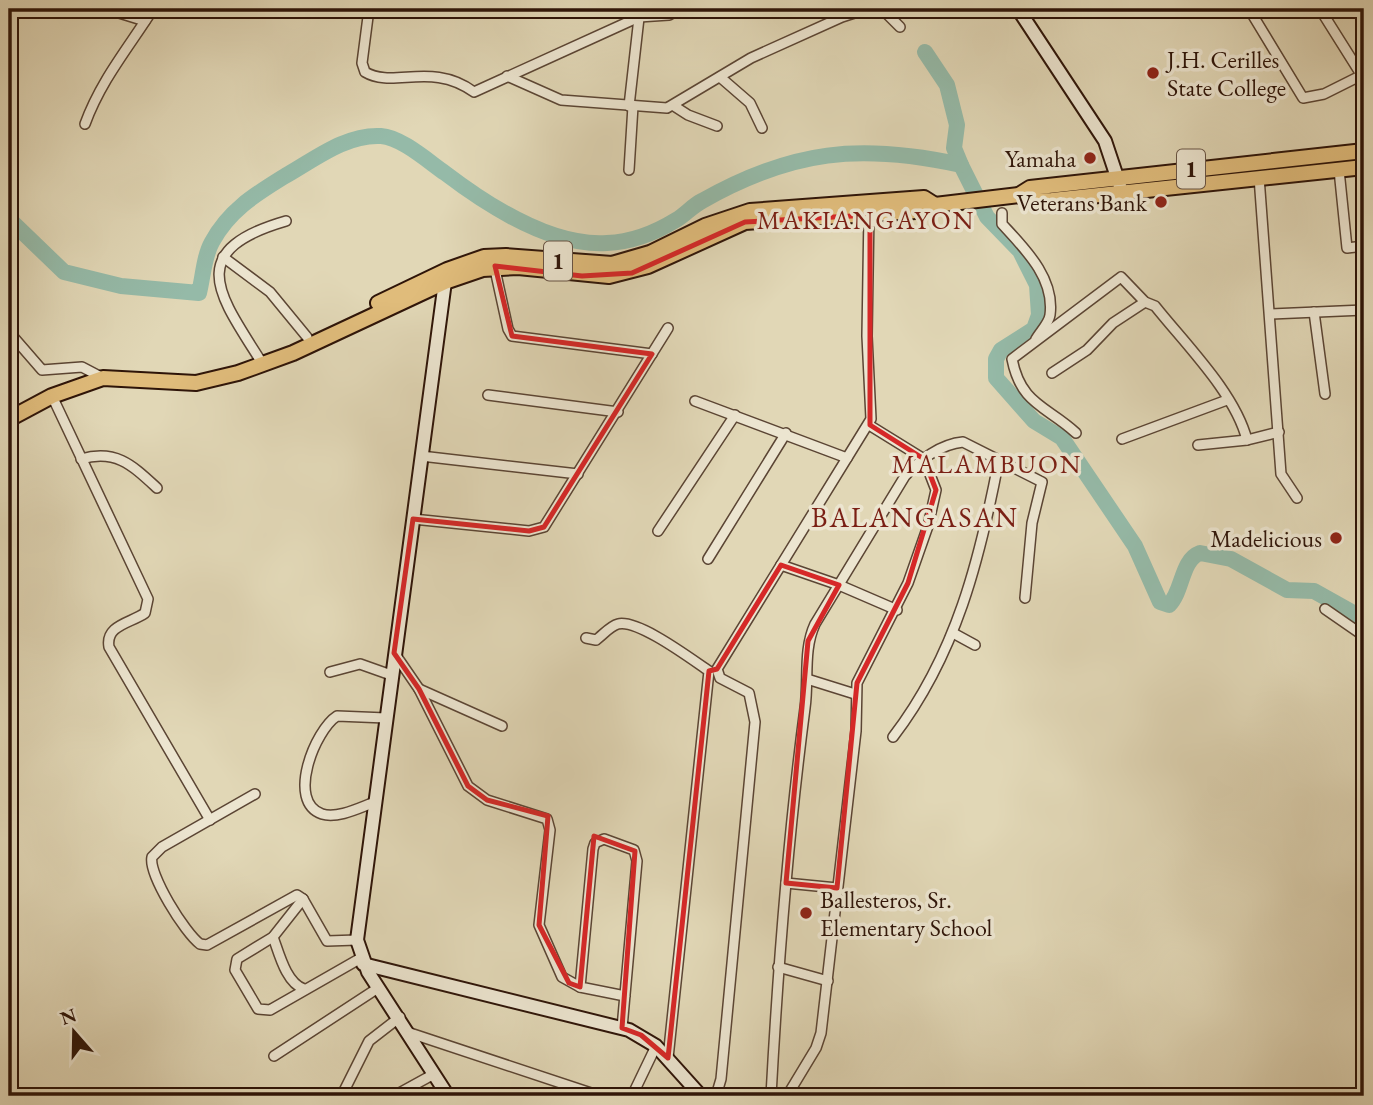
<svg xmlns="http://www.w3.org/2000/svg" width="1373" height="1105" viewBox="0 0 1373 1105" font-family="'EB Garamond',serif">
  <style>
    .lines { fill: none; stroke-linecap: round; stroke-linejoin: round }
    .river { stroke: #95baa8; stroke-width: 16 }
    .street-casing { stroke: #5b4534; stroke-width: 12 }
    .secondary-casing { stroke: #2e1408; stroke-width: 16 }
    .primary-casing { stroke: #2e1408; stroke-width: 18 }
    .street { stroke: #ece5d0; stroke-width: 9 }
    .secondary { stroke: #ece5d0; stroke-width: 12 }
    .primary { stroke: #e0bc7b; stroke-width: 14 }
    .marked { fill: none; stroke: #d62828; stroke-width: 5; stroke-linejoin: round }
    .poi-dot { fill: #8f2418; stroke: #ece5d0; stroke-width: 2.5 }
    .labels { text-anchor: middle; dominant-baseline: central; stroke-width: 7; stroke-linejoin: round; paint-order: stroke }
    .shield { fill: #ece5d0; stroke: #675344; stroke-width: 2 }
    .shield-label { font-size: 23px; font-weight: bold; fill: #2e1408 }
    .poi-label { font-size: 24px; fill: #2e1408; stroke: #ece5d0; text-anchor: end }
    .neighbourhood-label { font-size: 26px; letter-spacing: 2px; fill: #7a1f14; stroke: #ece5d0 }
    .quarter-label { font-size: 28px; letter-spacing: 2px; fill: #7a1f14; stroke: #ece5d0 }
  </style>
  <rect width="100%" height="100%" fill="#e1d7b6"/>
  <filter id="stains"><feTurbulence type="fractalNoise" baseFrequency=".00286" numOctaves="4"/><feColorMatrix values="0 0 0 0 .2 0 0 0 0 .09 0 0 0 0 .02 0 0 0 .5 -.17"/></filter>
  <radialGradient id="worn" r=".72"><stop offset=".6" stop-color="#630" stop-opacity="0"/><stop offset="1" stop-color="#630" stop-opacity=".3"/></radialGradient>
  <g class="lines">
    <!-- river -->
    <g class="river">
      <path d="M925,52L947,85L957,125L954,148L961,165L987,217L1020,251L1037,285L1039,315L1034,329L1001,350L996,359V378L1034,421L1062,438L1135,546L1160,602L1169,605C1183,591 1181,560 1200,553L1231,559L1287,590L1314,591L1364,619"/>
      <path d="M9,219L64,272L121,286L199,293C203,277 204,256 212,242C229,210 256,194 285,176C315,159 346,134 381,136C401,137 429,162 445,173C487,205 551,247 607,243C632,242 655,233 676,220C685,215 692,206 702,201C792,150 860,143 961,165"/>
    </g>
    <defs>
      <g id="street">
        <polyline points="106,9 145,21"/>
        <path d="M369,9L362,63L365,72C393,89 432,61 474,92L639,17L669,15L679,9"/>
        <polyline points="882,9 900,27"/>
        <polyline points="1249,9 1303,98 1324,94 1362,75"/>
        <polyline points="1320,9 1364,79"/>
        <polyline points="892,18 904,9"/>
        <polyline points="507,76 561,100 667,108 751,58 842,17 867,9"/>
        <polyline points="720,77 750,103 762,128"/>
        <polyline points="629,106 640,9"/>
        <polyline points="674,106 688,115 717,126"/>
        <path d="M85,124C101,80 129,47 153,9"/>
        <polyline points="629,170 633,106"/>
        <polyline points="1339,170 1347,248 1364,246"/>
        <polyline points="1259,177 1281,474 1297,498"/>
        <path d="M1002,213V224C1025,249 1055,278 1050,315C1049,323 1040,332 1036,339"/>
        <polyline points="223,257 270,292 307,337"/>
        <polyline points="494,265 508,329 512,336 652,354"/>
        <polyline points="1314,312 1325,394"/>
        <polyline points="1271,314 1364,310"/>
        <polyline points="9,332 42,370 82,367 103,378"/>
        <path d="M262,363C220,296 182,251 286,221"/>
        <polyline points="1052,373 1087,350 1113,323 1145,302"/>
        <polyline points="488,395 618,412"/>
        <path d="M52,396L148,599L145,613C131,623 105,625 109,647L210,820"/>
        <polyline points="695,401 847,458"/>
        <path d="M1076,433C1047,406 1021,405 1012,359L1121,277L1145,302L1155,306C1186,345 1235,393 1247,440"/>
        <polyline points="1122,439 1227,400"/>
        <polyline points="1198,445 1247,440 1279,432"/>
        <polyline points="421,456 578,474"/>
        <path d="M81,459C116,449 132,465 157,488"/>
        <polyline points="413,519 529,531 544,527 668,328"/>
        <polyline points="658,531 735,415"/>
        <polyline points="708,559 786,433"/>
        <polyline points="781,565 839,585 897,610"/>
        <polyline points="1325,609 1364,636"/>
        <polyline points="953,633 975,645"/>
        <path d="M586,638L596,640C603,635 610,626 618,624C638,619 691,659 709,671L668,1058"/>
        <polyline points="395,654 419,689 468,786 487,800 547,819 550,830 539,925 562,977 580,987"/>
        <polyline points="330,672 360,664 391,675"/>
        <polyline points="807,679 855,694"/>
        <polyline points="419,689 502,726"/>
        <path d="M893,737C956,655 980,559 999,459"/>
        <path d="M255,794L162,847L152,857C148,874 185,933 200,944L207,945L297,895L303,899L327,941L357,940"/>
        <path d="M375,802C361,807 338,819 322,814C286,802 315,730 337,716L386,718"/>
        <polyline points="786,883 837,888"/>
        <polyline points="303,899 273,937 237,959 235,970 258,1009 270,1010 361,958"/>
        <path d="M273,937C279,953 286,983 304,989"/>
        <polyline points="778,967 828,981"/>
        <polyline points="622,1028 637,861 634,850 604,839 595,843 593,849 580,987 625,996"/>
        <polyline points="410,1033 600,1096"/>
        <polyline points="274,1056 378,988"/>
        <polyline points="342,1095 369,1041 400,1017"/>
        <polyline points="394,1096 434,1074"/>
        <polyline points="632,1096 656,1046"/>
        <polyline points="716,1096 721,1079 755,722 749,693 720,678 717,669 871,419 867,336 869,212"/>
        <path d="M771,1096C778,966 788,837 805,708C809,679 803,650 815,624L905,476C919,460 941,444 963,442L1042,482L1032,523L1025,598"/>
        <polyline points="787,1096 816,1048 821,1033 856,731 857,683 908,583 928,526 936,490 924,459 869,425"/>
      </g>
      <g id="secondary">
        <polyline points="1018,9 1105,141 1120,186"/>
        <polyline points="446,274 357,940 368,972 448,1096"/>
        <polyline points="363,964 629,1030 656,1046 701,1096"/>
      </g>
      <g id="primary">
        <polyline points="1019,195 1030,201 1052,200 1364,167"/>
        <polyline points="378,303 447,270 484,257 506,256 612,264 650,253 705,226 750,211 924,198 935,205"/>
        <polyline points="9,419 52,396 103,378 196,383 238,373 293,353 445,282 483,269 518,267 609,276 648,266 745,222 916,211 935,205 1019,195 1030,188 1364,151"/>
      </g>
    </defs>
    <!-- street casing -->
    <use href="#street" class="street-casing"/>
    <!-- secondary casing -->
    <use href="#secondary" class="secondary-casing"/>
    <!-- primary casing -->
    <use href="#primary" class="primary-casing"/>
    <!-- street -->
    <use href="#street" class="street"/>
    <!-- secondary -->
    <use href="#secondary" class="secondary"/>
    <!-- primary -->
    <use href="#primary" class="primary"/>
  </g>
  <!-- marked area -->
  <path class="marked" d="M870,215V425L924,459L936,490L908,583L857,683L837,888L786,883L808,641L839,585L781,565L717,669L709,671L668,1058L641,1035L622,1028L635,851L594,836L580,987L569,983L539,925L548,816L487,800L468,786L419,689L394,653L413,519L529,531L544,527L652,354L512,336L495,266L582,276L632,273L745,222Z"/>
  <!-- markers -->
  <g class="poi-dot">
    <circle cx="1153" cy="73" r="7"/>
    <circle cx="1090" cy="158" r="7"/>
    <circle cx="1161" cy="202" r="7"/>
    <circle cx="1336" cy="538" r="7"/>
    <circle cx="806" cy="913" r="7"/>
  </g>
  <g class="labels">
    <!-- shield labels -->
    <g class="shield">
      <rect x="1177" y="149.5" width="28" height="39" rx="5"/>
      <rect x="544" y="241.5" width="28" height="39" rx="5"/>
    </g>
    <g class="shield-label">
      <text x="1191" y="169">1</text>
      <text x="558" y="261">1</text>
    </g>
    <!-- poi labels -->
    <g class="poi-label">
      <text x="1167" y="59" text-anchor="start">J.H. Cerilles<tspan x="1167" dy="28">State College</tspan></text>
      <text x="1076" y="158">Yamaha</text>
      <text x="1147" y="202">Veterans Bank</text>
      <text x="1322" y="538">Madelicious</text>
      <text x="820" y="899" text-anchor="start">Ballesteros, Sr.<tspan x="820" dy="28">Elementary School</tspan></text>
    </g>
    <!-- neighbourhood labels -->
    <g class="neighbourhood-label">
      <text x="866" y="220">MAKIANGAYON</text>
      <text x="987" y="464">MALAMBUON</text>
    </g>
    <!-- quarter labels -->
    <g class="quarter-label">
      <text x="915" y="517">BALANGASAN</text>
    </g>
  </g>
  <!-- margin -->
  <rect width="1373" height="1105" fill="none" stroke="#e1d7b6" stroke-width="35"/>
  <rect x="10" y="10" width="1352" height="1084" fill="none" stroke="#2e1408" stroke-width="3.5"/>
  <rect x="18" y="18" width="1338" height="1070" fill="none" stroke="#2e1408" stroke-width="2"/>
  <!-- north arrow -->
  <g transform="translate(74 1032) rotate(340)" stroke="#ece5d0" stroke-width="5" paint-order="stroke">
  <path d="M0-5L12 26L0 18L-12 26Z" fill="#2e1408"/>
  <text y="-10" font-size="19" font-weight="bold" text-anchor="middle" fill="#2e1408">N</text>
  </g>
  <rect width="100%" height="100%" filter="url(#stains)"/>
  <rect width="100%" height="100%" fill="url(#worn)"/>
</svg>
